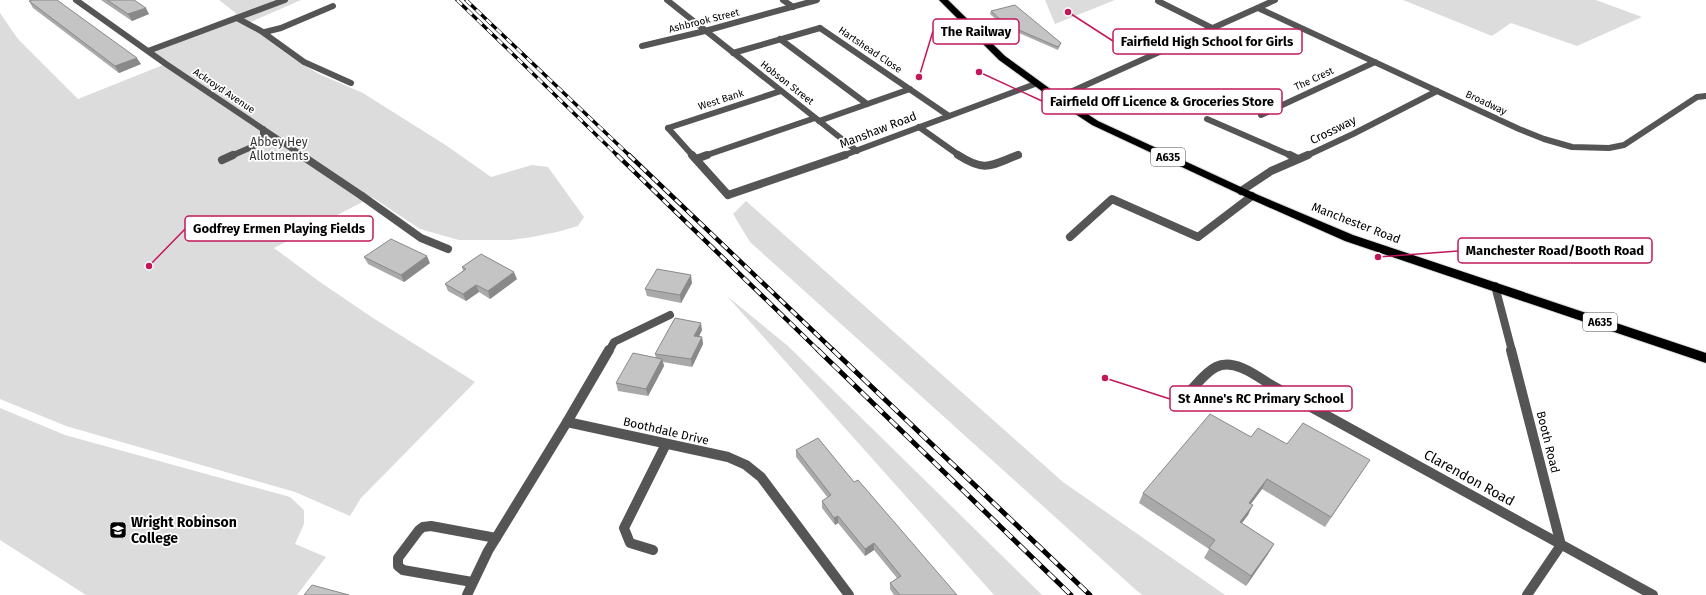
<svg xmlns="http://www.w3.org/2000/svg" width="1706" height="595" viewBox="0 0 1706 595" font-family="'Fira Sans',sans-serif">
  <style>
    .green { fill: #dcdcdc }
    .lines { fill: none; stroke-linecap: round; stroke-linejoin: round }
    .highway-casing { stroke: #dbdbdb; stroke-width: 2 }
    .lane-far2 { stroke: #555; stroke-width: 6 }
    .lane-far1 { stroke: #555; stroke-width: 8 }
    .lane { stroke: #555; stroke-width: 10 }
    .street-far2 { stroke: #555; stroke-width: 6 }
    .street-far1 { stroke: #555; stroke-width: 8 }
    .street { stroke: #555; stroke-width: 10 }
    .highway { fill: #000; fill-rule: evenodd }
    .rail-far2-casing { stroke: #000; stroke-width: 3.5 }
    .rail-far1-casing { stroke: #000; stroke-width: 4.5 }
    .rail-casing { stroke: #000; stroke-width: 5 }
    .rail-far2 { stroke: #fff; stroke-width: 2.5; stroke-dasharray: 7; stroke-linecap: butt }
    .rail-far1 { stroke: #fff; stroke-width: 3; stroke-dasharray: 8; stroke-linecap: butt }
    .rail { stroke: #fff; stroke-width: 3.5; stroke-dasharray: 10; stroke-linecap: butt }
    .wall { fill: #a9a9a9 }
    .shaded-wall { fill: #898989 }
    .building { fill: #c4c4c4; stroke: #898989 }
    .labels { text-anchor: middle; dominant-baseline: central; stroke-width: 3.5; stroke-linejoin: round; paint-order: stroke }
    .far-street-label { font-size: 10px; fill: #000; stroke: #fff }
    .shield { fill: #fff; stroke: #4c4c4c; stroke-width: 1 }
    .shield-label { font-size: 11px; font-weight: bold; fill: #000 }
    .street-label { font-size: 12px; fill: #000; stroke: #fff }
    .park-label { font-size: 12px; fill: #333; stroke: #fff }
    .near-street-label { font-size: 14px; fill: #000; stroke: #fff }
    .near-poi-label { font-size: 14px; font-weight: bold; fill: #000; stroke: #fff; text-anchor: start }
    .leader { fill: none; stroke: #c2185b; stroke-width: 1.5 }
    .callout-dot { fill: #c2185b; stroke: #fff; stroke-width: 1.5 }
    .callout { fill: #fff; stroke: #c2185b; stroke-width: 1.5 }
    .callout-label { font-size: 13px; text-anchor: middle; font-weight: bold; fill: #000 }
  </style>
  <rect width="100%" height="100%" fill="#fff"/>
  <!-- green -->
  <g class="green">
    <polygon points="219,0 301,0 246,24 294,59 319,74 363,93 447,146 491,177 532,165 548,167 584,217 578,226 557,232 532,237 511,240 459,240 420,229 372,197 274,248 320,282 373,318 475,382 361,498 350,516 295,492 66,426 0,399 0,13 18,39 78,99 168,63 149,49 237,14"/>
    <polygon points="1045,0 1115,0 1055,24"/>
    <polygon points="1403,0 1596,0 1642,17 1577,46 1511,23 1492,36"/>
    <polygon points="746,201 1063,482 1225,595 1142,595 1136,590 750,242 733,214"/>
    <polygon points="727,296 788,346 1042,595 994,595"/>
    <polygon points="0,408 65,435 290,497 304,510 304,524 295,544 326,557 297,595 86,595 0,540"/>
  </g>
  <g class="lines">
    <defs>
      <polygon id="highway" points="939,0 948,0 1005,56 1060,96 1098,121 1256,194 1353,235 1706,353 1706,363 1345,241 1248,198 1092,125 1054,100 999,60"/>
    </defs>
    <!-- highway casing -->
    <use href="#highway" class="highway-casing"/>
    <!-- lane-far2 -->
    <g class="lane-far2">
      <polyline points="237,18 261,31 304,62 351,83"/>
      <polyline points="265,32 281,28 333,6"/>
      <polyline points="780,39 867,104"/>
      <polyline points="148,51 285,0"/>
      <polyline points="733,53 820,28"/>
      <polyline points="1207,119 1292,156"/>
      <polyline points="819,121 910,89"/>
      <polyline points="668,128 693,156"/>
      <polyline points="231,156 254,146 263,136 263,129"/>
      <polyline points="704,156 815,118"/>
      <polyline points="1306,156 1353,134 1437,91"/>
    </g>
    <!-- lane-far1 -->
    <g class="lane-far1">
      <polyline points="692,155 728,195"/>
      <polyline points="1290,155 1296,158"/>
      <polyline points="696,159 707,155"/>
      <polyline points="222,160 233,155"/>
      <polyline points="1241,191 1271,171 1308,155"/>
      <polyline points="362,196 421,238 448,249"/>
    </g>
    <!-- lane -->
    <g class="lane">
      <path d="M1186,395C1196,386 1204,373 1216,367C1234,358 1257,376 1271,385"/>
      <polyline points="653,550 630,543 624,528 666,444"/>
      <polyline points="472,582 403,570 398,566 398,558 419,530 423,527 431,526 496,538"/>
    </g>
    <!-- street-far2 -->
    <g class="street-far2">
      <polyline points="76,0 166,64 303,156"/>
      <polyline points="667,0 857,151"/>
      <polyline points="783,0 793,7"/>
      <polyline points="1158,1 1212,28"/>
      <polyline points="1258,8 1519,129 1544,139 1572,147 1609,148 1624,145 1697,97 1706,96"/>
      <polyline points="820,28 949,116"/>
      <polyline points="642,46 705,31 817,0"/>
      <polyline points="1057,98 1275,0"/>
      <polyline points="1261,115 1375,62"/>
      <polyline points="919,127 960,156"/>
      <polyline points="668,128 781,91"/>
      <polyline points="842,156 1035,84"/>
      <polyline points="1016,156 1019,155"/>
    </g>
    <!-- street-far1 -->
    <g class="street-far1">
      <polyline points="301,155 362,196"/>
      <path d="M958,155C986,173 991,165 1018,155"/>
      <polyline points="728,195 845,155"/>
      <polyline points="1070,237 1112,199 1198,237 1252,196"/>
      <polyline points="1495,286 1512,351"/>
      <polyline points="609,351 614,342 670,315"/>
    </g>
    <!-- street -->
    <g class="street">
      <polyline points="609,350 567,422 728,457 746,465 761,477 849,595"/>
      <polyline points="1511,350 1561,545 1527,595"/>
      <polyline points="1271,385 1653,595"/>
      <polyline points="467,595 488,551 567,422"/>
    </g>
    <!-- highway -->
    <use href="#highway" class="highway"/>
    <defs>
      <g id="rail-far2">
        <polyline points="457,0 618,156"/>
        <polyline points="466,0 630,156"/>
      </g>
      <g id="rail-far1">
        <polyline points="617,155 819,351"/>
        <polyline points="629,155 834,351"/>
      </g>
      <g id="rail">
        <polyline points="818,350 1071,595"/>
        <polyline points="833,350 1090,595"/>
      </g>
    </defs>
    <!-- rail-far2 casing -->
    <use href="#rail-far2" class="rail-far2-casing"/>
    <!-- rail-far1 casing -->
    <use href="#rail-far1" class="rail-far1-casing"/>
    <!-- rail casing -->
    <use href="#rail" class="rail-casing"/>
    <!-- rail-far2 -->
    <use href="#rail-far2" class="rail-far2"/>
    <!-- rail-far1 -->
    <use href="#rail-far1" class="rail-far1"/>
    <!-- rail -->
    <use href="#rail" class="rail"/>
  </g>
  <!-- wall -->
  <g class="wall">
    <polygon points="101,0 134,0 149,14 132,21"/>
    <polygon points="29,1 141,64 119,73 33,8"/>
    <polygon points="991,11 1061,43 1060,46 1058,50 1005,27 990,14"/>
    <polygon points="364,257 430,263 404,282 368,264"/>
    <polygon points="462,267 517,279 490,299 479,292 466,301 448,291 445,284 463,271"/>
    <polygon points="692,283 681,303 647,296 645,289"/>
    <polygon points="702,330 699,336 702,337 703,344 692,367 663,362 664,366 648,396 618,391 616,383 656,358 655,354"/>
    <polygon points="1287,444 1363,470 1325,527 1262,489 1251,504 1248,515 1242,523 1274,544 1268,554 1246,586 1204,558 1209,549 1139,503 1143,493"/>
    <polygon points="796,450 854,482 957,595 894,595 890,589 890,583 897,578 874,550 865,556 838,523 835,525 822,508 822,501 828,498 796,457"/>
  </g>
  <!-- shaded-wall -->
  <g class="shaded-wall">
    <polygon points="146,8 149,14 132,21 128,14"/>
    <polygon points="137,58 141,64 119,73 115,66"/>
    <polygon points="427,256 430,263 404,282 401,275"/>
    <polygon points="514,272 517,279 490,299 488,291"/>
    <polygon points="691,275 692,283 681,303 680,295"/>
    <polygon points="476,285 479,292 466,301 463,294"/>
    <polygon points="701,323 702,330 696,343 694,336"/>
    <polygon points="702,337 703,344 692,367 691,359"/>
    <polygon points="662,359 664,366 648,396 646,389"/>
    <polygon points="1267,479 1262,489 1244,513 1249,503"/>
    <polygon points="1253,505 1248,515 1235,532 1240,522"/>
    <polygon points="838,516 838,523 835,525 834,518"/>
    <polygon points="874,543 874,550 865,556 865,549"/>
    <polygon points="1274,544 1268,554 1246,586 1251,576"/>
  </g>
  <!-- building -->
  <g class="building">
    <polygon points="33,0 57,0 137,58 115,66 29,1"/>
    <polygon points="107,0 134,0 146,8 128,14"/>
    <polygon points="1015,5 1061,43 1058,47 1005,24 991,11"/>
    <polygon points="391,239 427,256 401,275 364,257"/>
    <polygon points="481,254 514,272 488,291 476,285 463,294 445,284 466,269 462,267"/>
    <polygon points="657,269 691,275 680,295 645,289"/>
    <polygon points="675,318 701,323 694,336 702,337 691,359 655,354"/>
    <polygon points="633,353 662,359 646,389 616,383"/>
    <polygon points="1210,414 1251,437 1258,428 1287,444 1303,423 1370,460 1331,517 1267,479 1249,503 1253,505 1240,522 1274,544 1251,576 1209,548 1215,540 1143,493"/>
    <polygon points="818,438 854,482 858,480 957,595 900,595 890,583 901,576 874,543 865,549 838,516 834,518 822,501 831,495 796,450"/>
    <polygon points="312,585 349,595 304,595"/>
  </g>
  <!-- icons -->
  <defs>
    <symbol id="school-square" viewBox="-11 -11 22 22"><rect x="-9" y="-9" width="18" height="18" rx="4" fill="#000" stroke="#fff"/><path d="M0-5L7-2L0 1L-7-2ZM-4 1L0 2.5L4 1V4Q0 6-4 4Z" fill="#fff"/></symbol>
  </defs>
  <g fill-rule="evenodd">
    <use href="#school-square" x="108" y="520" width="20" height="20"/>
  </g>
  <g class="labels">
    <!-- far-street labels -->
    <g class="far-street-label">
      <text transform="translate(704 21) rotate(-14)">Ashbrook Street</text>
      <text transform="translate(870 50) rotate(34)">Hartshead Close</text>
      <text transform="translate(1314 79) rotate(-25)">The Crest</text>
      <text transform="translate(787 83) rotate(38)">Hobson Street</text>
      <text transform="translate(224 91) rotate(34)">Ackroyd Avenue</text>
      <text transform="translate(721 100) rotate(-18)">West Bank</text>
      <text transform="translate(1486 103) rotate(25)">Broadway</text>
    </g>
    <!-- shield labels -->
    <g class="shield">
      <rect x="1151" y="148" width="34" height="18" rx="3"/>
      <rect x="1583" y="313" width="34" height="18" rx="3"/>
    </g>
    <g class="shield-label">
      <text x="1168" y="157">A635</text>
      <text x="1600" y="322">A635</text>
    </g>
    <!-- street labels -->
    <g class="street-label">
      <text transform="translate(878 130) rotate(-21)">Manshaw Road</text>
      <text transform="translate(1333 130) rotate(-26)">Crossway</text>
      <text transform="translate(1356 223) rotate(21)">Manchester Road</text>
      <text transform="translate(666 431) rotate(13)">Boothdale Drive</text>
      <text transform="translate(1548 442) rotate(76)">Booth Road</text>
    </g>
    <!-- park labels -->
    <g class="park-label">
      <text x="279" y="142">Abbey Hey<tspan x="279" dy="14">Allotments</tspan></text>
    </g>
    <!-- near-street labels -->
    <g class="near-street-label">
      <text transform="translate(1469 478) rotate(29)">Clarendon Road</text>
    </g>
    <!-- near-poi labels -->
    <g class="near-poi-label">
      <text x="131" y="522">Wright Robinson<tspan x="131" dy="16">College</tspan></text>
    </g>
  </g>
  <!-- callouts -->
  <path class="leader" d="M919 77L933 31M1068 12L1113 41M979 72L1042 101M149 266L185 229M1378 257L1458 251M1105 378L1170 399"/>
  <g class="callout-dot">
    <circle cx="919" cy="77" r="4"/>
    <circle cx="1068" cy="12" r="4"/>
    <circle cx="979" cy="72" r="4"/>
    <circle cx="149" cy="266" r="4"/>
    <circle cx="1378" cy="257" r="4"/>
    <circle cx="1105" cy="378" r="4"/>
  </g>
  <g class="callout">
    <rect x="933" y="19" width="86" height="25" rx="4"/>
    <rect x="1113" y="29" width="189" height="25" rx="4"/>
    <rect x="1042" y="89" width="240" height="25" rx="4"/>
    <rect x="185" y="216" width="188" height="25" rx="4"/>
    <rect x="1458" y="238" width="194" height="25" rx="4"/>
    <rect x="1170" y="386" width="182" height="25" rx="4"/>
  </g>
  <g class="callout-label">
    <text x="976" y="36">The Railway</text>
    <text x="1207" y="46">Fairfield High School for Girls</text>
    <text x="1162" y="106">Fairfield Off Licence &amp; Groceries Store</text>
    <text x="279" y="233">Godfrey Ermen Playing Fields</text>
    <text x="1555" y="255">Manchester Road/Booth Road</text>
    <text x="1261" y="403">St Anne's RC Primary School</text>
  </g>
</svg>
